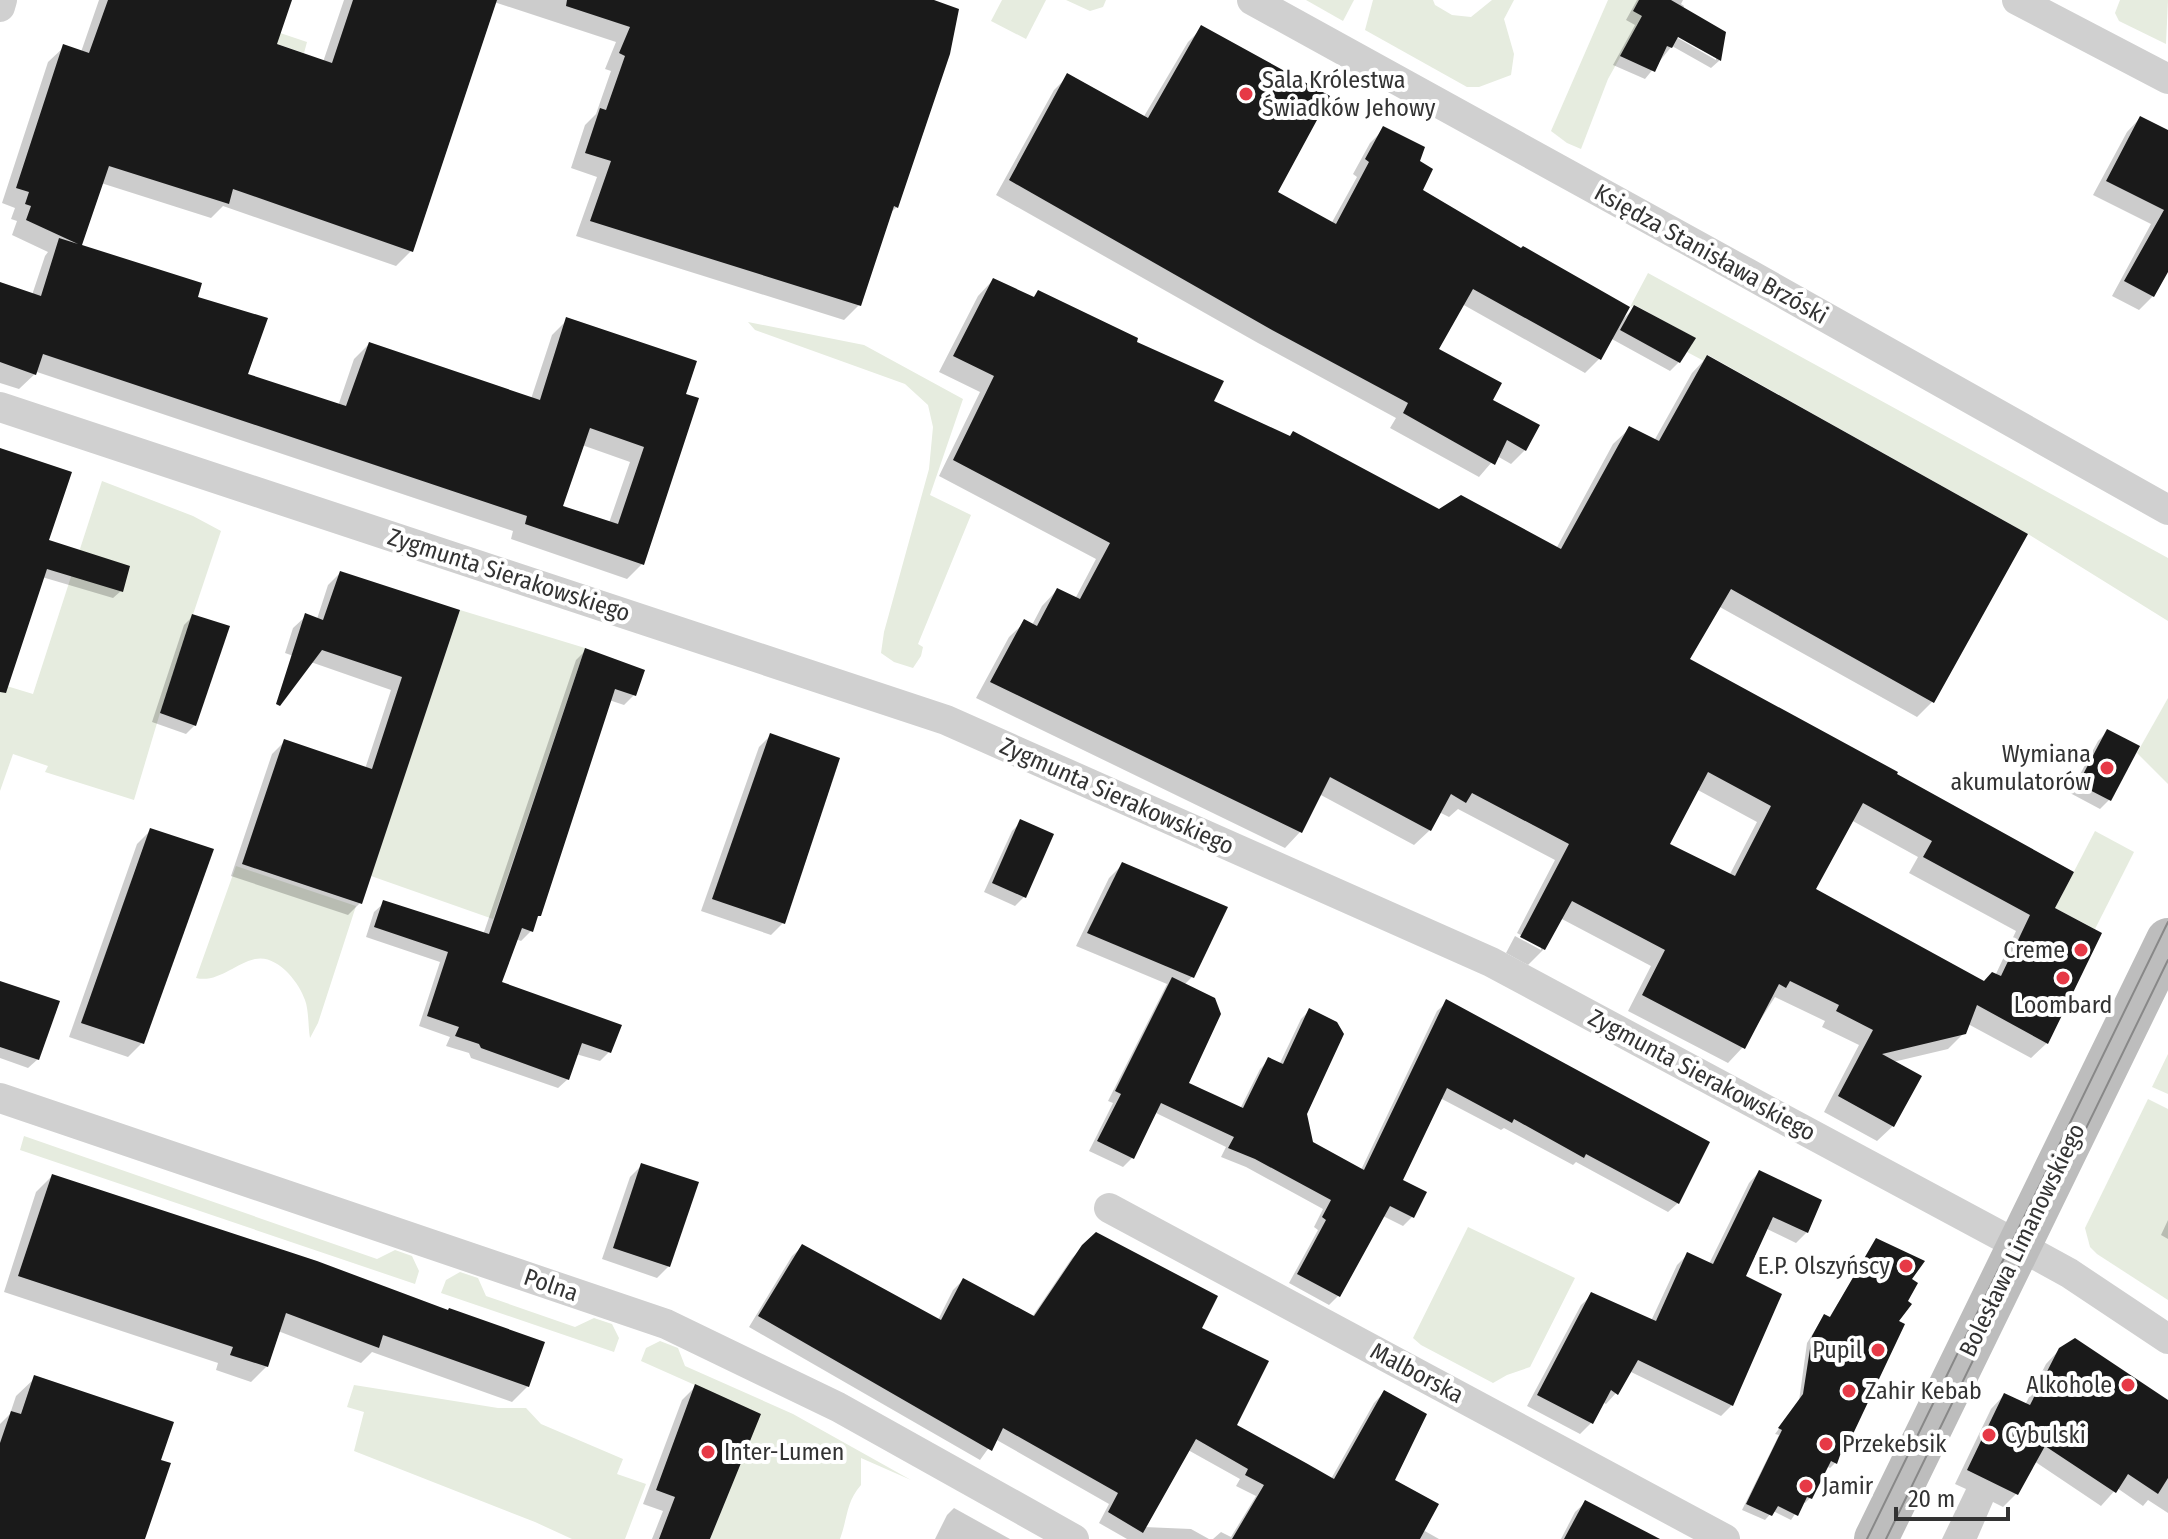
<svg xmlns="http://www.w3.org/2000/svg" width="2168" height="1539" viewBox="0 0 2168 1539" font-family="'Fira Sans Condensed',sans-serif">
  <style>
    .green { fill: #e6ecdf }
    .shadow { fill: #0003; fill-rule: evenodd }
    .building { fill: #1a1a1a; fill-rule: evenodd }
    .lines { fill: none; stroke-linecap: round; stroke-linejoin: round }
    .street { stroke: #d0d0d0; stroke-width: 30 }
    .secondary { stroke: #bdbdbd; stroke-width: 44 }
    .tram { stroke: #888; stroke-width: 2 }
    .poi-dot { fill: #e63946; stroke: #fff; stroke-width: 3 }
    .labels { text-anchor: middle; dominant-baseline: central; stroke-width: 8; stroke-linejoin: round; paint-order: stroke }
    .poi-label { font-size: 24px; fill: #333; stroke: #fff; text-anchor: start }
    .street-label { font-size: 24px; fill: #333; stroke: #fff }
  </style>
  <rect width="100%" height="100%" fill="#fff"/>
  <!-- green -->
  <g class="green">
    <polygon points="148,0 182,0 307,42 304,53"/>
    <polygon points="1002,0 1046,0 1026,39 991,21"/>
    <polygon points="1066,0 1106,0 1103,7 1090,11"/>
    <polygon points="1306,0 1354,0 1343,21"/>
    <polygon points="1373,0 1433,0 1435,5 1452,15 1471,17 1492,0 1514,0 1504,19 1514,54 1511,75 1479,87 1467,87 1365,30"/>
    <polygon points="1608,0 1652,0 1608,79 1581,149 1567,143 1551,131"/>
    <polygon points="2120,0 2168,0 2166,44 2119,21 2115,13"/>
    <polygon points="1648,273 2168,558 2168,621 2028,534 1708,355 1704,361 1687,352 1695,338 1635,305 1630,307"/>
    <polygon points="748,322 864,345 963,399 930,495 971,515 918,644 923,647 921,656 913,668 894,662 881,653 884,632 929,469 933,427 928,405 905,384 755,330"/>
    <polygon points="102,481 193,516 221,531 160,713 134,800 45,772 48,766 13,754 0,791 0,684 33,694"/>
    <polygon points="460,610 585,648 493,919 371,876"/>
    <polygon points="2168,698 2168,784 2137,753"/>
    <polygon points="2095,831 2134,852 2095,929 2055,908"/>
    <path d="M236,866L356,906L318,1023L310,1038C308,1027 309,1011 305,1000C299,982 277,954 255,959C234,964 218,983 196,978Z"/>
    <polygon points="2168,1054 2168,1094 2152,1087"/>
    <polygon points="2148,1099 2168,1109 2168,1300 2097,1254 2090,1247 2085,1228"/>
    <polygon points="24,1136 377,1259 395,1250 412,1256 419,1271 415,1284 20,1150"/>
    <polygon points="1468,1227 1575,1278 1530,1367 1507,1375 1493,1383 1421,1345 1413,1338"/>
    <polygon points="460,1272 478,1278 486,1296 575,1327 594,1318 612,1324 619,1338 614,1352 441,1293 446,1280"/>
    <path d="M660,1341L678,1348L685,1366L793,1414L911,1480L861,1458V1485C846,1502 848,1517 840,1539H710L760,1414L641,1361L646,1348Z"/>
    <polygon points="354,1385 498,1408 526,1408 541,1424 623,1459 617,1474 646,1484 625,1539 572,1539 535,1522 354,1451 364,1412 347,1407"/>
  </g>
  <!-- shadow -->
  <g class="shadow">
    <path d="M99,0H290L274,46L323,62L344,0H927L897,207L889,214L859,305L844,320L576,236L597,177L571,168L585,125L596,114L611,71L605,69L616,42L494,2L411,251L396,266L223,206L211,218L101,183L79,246L196,298L246,375L338,406L354,359L369,344L531,399L552,335L567,320L684,395L642,564L627,579L511,539L513,531L37,372L19,389L0,383V284L32,295L45,256L48,252L12,235L17,221L11,219L15,208L2,203L48,62L64,47L81,52ZM582,445L630,462L609,523L560,508Z"/>
    <path d="M1637,0H1683L1681,4L1684,6L1683,9L1724,33L1720,60L1711,68L1672,46L1645,79L1613,65L1635,25L1626,20ZM1671,30L1716,56V60L1669,33Z"/>
    <polygon points="1202,28 1275,192 1331,224 1357,177 1353,174 1370,143 1384,129 1418,162 1420,191 1622,320 1635,307 1679,362 1670,371 1610,338 1599,359 1585,373 1462,304 1436,350 1490,401 1525,450 1511,464 1497,456 1479,477 1390,428 1396,418 1258,343 996,195 1054,90 1068,76 1143,118 1188,42"/>
    <polygon points="2140,118 2168,132 2168,268 2153,296 2139,310 2112,296 2151,224 2093,195 2127,132"/>
    <path d="M993,280L1032,298L1039,292L1135,343L1212,402L1440,511L1556,549L1613,444L1629,429L1654,441L1692,373L1707,357L1932,702L1917,717L1718,606L1687,660L2052,909L2047,1043L2031,1058L1968,1024L1964,1033L1948,1049L1893,1062V1126L1877,1141L1824,1112L1859,1045L1822,1027L1825,1021L1775,997L1743,1047L1728,1063L1628,1011L1651,966L1560,918L1544,949L1528,965L1506,953L1515,936L1541,950V946L1517,933L1555,860L1458,809L1449,817L1439,812L1430,830L1414,845L1319,794L1300,832L1285,848L976,698L1009,637L1025,622L1032,625L1042,606L1057,590L1075,599L1096,559L939,476L980,392L939,372L978,296ZM1696,789L1757,822L1729,876L1668,844ZM1851,820L1918,857L1909,873L2016,931L1995,976L1984,984L1813,889Z"/>
    <polygon points="0,451 46,541 121,591 113,598 42,577 0,668"/>
    <polygon points="340,573 457,611 360,903 348,915 231,876 272,754 284,742 365,769 391,690 285,653 293,628 306,616 317,619 328,585"/>
    <polygon points="193,616 195,725 186,734 152,722 184,625"/>
    <polygon points="586,650 634,695 624,705 609,700 531,931 521,941 516,939 500,984 610,1051 600,1061 576,1054 568,1079 558,1088 471,1058 469,1053 446,1046 450,1037 419,1026 440,962 366,937 374,912 384,903 483,935 576,660"/>
    <polygon points="2107,732 2109,800 2100,809 2070,793 2098,741"/>
    <polygon points="771,735 783,923 771,935 701,911 759,747"/>
    <polygon points="1021,822 1024,897 1015,906 984,892 1012,831"/>
    <polygon points="151,830 142,1043 128,1057 69,1037 137,844"/>
    <polygon points="1122,865 1192,977 1184,985 1186,1084 1240,1109 1260,1069 1269,1060 1279,1065 1301,1019 1310,1010 1305,1114 1311,1143 1361,1170 1437,1011 1447,1002 1678,1203 1668,1212 1576,1162 1573,1165 1504,1128 1501,1130 1440,1098 1400,1181 1413,1216 1403,1226 1383,1216 1338,1296 1329,1305 1289,1283 1318,1230 1314,1227 1323,1209 1246,1167 1221,1157 1226,1147 1156,1113 1132,1158 1123,1167 1089,1151 1113,1103 1108,1101 1167,984 1076,946 1109,878"/>
    <polygon points="0,995 38,1059 28,1068 0,1058"/>
    <polygon points="642,1165 669,1266 657,1278 602,1259 630,1177"/>
    <polygon points="1759,1172 1807,1232 1796,1243 1765,1228 1743,1277 1732,1405 1721,1416 1629,1371 1616,1393 1606,1404 1602,1402 1591,1423 1580,1434 1527,1406 1581,1305 1592,1295 1651,1321 1677,1265 1688,1254 1709,1264 1749,1183"/>
    <polygon points="52,1176 528,1386 512,1402 372,1352 361,1363 278,1331 267,1366 251,1382 216,1370 218,1363 4,1292 36,1192"/>
    <polygon points="2168,1220 2168,1239 2161,1235"/>
    <polygon points="1096,1235 1199,1328 1234,1426 1331,1479 1374,1403 1384,1392 1392,1481 1423,1530 1439,1539 1213,1539 1221,1532 1231,1537 1256,1496 1236,1486 1240,1479 1188,1450 1144,1527 1191,1529 1209,1539 1127,1539 1099,1523 1109,1504 995,1439 980,1460 749,1327 792,1256 803,1246 938,1320 953,1290 963,1280 1032,1317 1072,1258"/>
    <polygon points="1877,1240 1909,1280 1896,1322 1835,1463 1830,1468 1826,1466 1810,1498 1805,1503 1803,1502 1791,1520 1773,1511 1765,1520 1742,1510 1779,1435 1775,1434 1799,1401 1807,1343 1820,1322 1825,1316 1829,1318"/>
    <polygon points="2060,1349 2168,1402 2168,1513 2148,1500 2143,1506 2117,1488 2101,1506 2034,1461 2017,1493 2003,1507 1993,1502 1977,1539 1942,1539 1966,1489 1955,1484 1991,1409 2004,1395 2025,1405 2046,1364"/>
    <polygon points="35,1378 158,1461 143,1539 0,1539 0,1424 10,1414 16,1396"/>
    <polygon points="696,1386 708,1539 652,1539 663,1511 643,1504 682,1400"/>
    <polygon points="1586,1502 1655,1539 1561,1539 1575,1512"/>
    <polygon points="954,1508 1010,1539 935,1539 947,1515"/>
  </g>
  <!-- building -->
  <g class="building">
    <path d="M108,0H292L277,44L332,63L353,0H497L413,252L233,189L229,204L109,166L82,245L202,283L198,297L268,318L248,374L346,406L369,342L540,400L566,317L697,361L686,394L699,398L644,565L525,524L527,516L43,354L36,375L0,362V282L41,296L59,238L78,244L26,220L31,206L25,204L29,192L16,188L63,44L89,53ZM590,428L644,447L618,524L563,506Z"/>
    <polygon points="567,0 934,0 959,9 950,54 898,208 894,206 861,306 590,221 611,161 585,153 600,108 606,110 625,56 619,53 630,27 566,6"/>
    <polygon points="1639,0 1671,0 1726,32 1721,61 1678,37 1672,48 1667,46 1655,72 1620,56 1642,16 1633,11"/>
    <polygon points="1201,25 1330,96 1278,192 1336,224 1369,162 1365,159 1383,126 1425,147 1420,161 1433,169 1423,190 1521,248 1523,246 1630,307 1601,360 1473,289 1439,349 1502,383 1493,400 1540,425 1526,451 1507,440 1495,465 1403,413 1408,403 1272,330 1009,180 1067,73 1148,118"/>
    <polygon points="2140,116 2168,130 2168,272 2154,297 2124,281 2164,210 2106,181"/>
    <path d="M993,278L1034,297L1038,290L1138,338L1137,342L1224,381L1214,401L1290,436L1293,431L1439,509L1461,495L1561,549L1629,426L1659,441L1707,355L2028,534L1934,703L1731,589L1690,659L1898,772L1897,774L2074,872L2055,908L2102,933L2048,1044L1977,1005L1966,1034L1882,1054L1922,1076L1894,1127L1838,1096L1873,1030L1836,1011L1839,1005L1790,981L1786,988L1779,984L1745,1049L1642,995L1665,950L1572,901L1545,950L1520,937L1569,844L1472,793L1466,803L1451,794L1431,831L1330,777L1302,833L990,682L1024,619L1037,626L1057,588L1080,599L1110,543L953,460L994,376L953,356ZM1708,772L1771,806L1735,876L1670,844ZM1863,803L1932,841L1923,857L2030,915L2001,976L1992,972L1984,981L1816,889Z"/>
    <polygon points="1634,305 1696,338 1680,363 1620,330"/>
    <polygon points="0,448 72,472 49,540 130,566 123,592 47,569 6,693 0,692"/>
    <polygon points="340,571 460,610 362,904 242,864 284,739 372,769 402,677 322,650 280,706 276,704 305,613 323,620"/>
    <polygon points="192,614 230,626 196,726 160,713"/>
    <polygon points="585,648 645,670 636,696 615,689 541,916 538,916 533,932 522,928 502,982 622,1025 611,1053 582,1043 569,1080 481,1048 479,1044 455,1036 459,1027 427,1016 448,952 374,927 383,900 489,934"/>
    <polygon points="2107,729 2140,746 2111,801 2078,784"/>
    <polygon points="770,733 840,758 785,924 712,899"/>
    <polygon points="1020,819 1054,834 1026,898 992,883"/>
    <polygon points="150,828 214,849 144,1044 81,1023"/>
    <polygon points="1122,862 1228,907 1194,978 1087,933"/>
    <polygon points="1172,977 1215,998 1221,1014 1189,1083 1243,1108 1268,1057 1283,1064 1309,1008 1337,1022 1344,1034 1307,1114 1313,1142 1364,1170 1446,999 1710,1142 1679,1204 1586,1154 1584,1158 1514,1119 1512,1123 1447,1088 1403,1180 1427,1192 1414,1218 1390,1206 1340,1297 1297,1274 1326,1220 1322,1217 1331,1200 1255,1159 1228,1148 1234,1137 1161,1103 1134,1159 1097,1141 1121,1094 1115,1091"/>
    <polygon points="0,981 60,1001 39,1060 0,1047"/>
    <polygon points="641,1163 699,1182 670,1267 613,1248"/>
    <polygon points="1759,1170 1822,1200 1808,1233 1773,1217 1746,1276 1782,1294 1733,1406 1638,1360 1618,1395 1611,1390 1593,1424 1537,1395 1591,1292 1656,1321 1687,1252 1713,1264"/>
    <polygon points="52,1174 317,1261 448,1310 449,1308 545,1342 529,1387 383,1335 379,1348 286,1313 268,1367 230,1355 233,1347 18,1276"/>
    <polygon points="1096,1232 1218,1296 1202,1328 1269,1361 1237,1425 1306,1463 1334,1479 1384,1390 1427,1414 1395,1480 1439,1504 1420,1539 1232,1539 1264,1485 1245,1475 1248,1469 1196,1439 1143,1533 1108,1512 1118,1493 1003,1428 992,1451 758,1316 802,1244 941,1320 963,1278 1034,1316 1082,1245"/>
    <polygon points="1876,1238 1925,1261 1912,1279 1918,1283 1908,1301 1912,1304 1899,1321 1905,1324 1853,1434 1844,1444 1837,1464 1831,1461 1812,1499 1807,1497 1798,1516 1778,1506 1772,1516 1746,1504 1782,1430 1778,1428 1803,1394 1812,1336 1824,1314 1830,1317"/>
    <polygon points="2075,1338 2168,1400 2168,1478 2158,1494 2128,1474 2116,1493 2045,1446 2018,1495 1967,1470 2004,1393 2030,1405 2059,1348"/>
    <polygon points="34,1375 174,1422 161,1460 171,1463 145,1539 0,1539 0,1443 11,1411 21,1414"/>
    <polygon points="695,1384 761,1414 710,1539 659,1539 675,1497 656,1490"/>
    <polygon points="1585,1500 1660,1539 1564,1539"/>
  </g>
  <g class="lines">
    <!-- street -->
    <g class="street">
      <polyline points="1252,0 1747,273 2168,510"/>
      <polyline points="2017,0 2168,79"/>
      <polyline points="0,7 2,0"/>
      <polyline points="0,407 946,720 1491,962 2027,1250 2069,1273 2168,1339"/>
      <polyline points="0,1098 666,1324 838,1407 1074,1539"/>
      <polyline points="1109,1208 1725,1539"/>
    </g>
    <!-- secondary -->
    <polyline class="secondary" points="1876,1539 2168,940"/>
    <!-- tram -->
    <g class="tram">
      <polyline points="1867,1539 2168,922"/>
      <polyline points="1886,1539 2168,960"/>
    </g>
  </g>
  <!-- markers -->
  <g class="poi-dot">
    <circle cx="1246" cy="94" r="8"/>
    <circle cx="2107" cy="768" r="8"/>
    <circle cx="2081" cy="950" r="8"/>
    <circle cx="2063" cy="978" r="8"/>
    <circle cx="1906" cy="1266" r="8"/>
    <circle cx="1878" cy="1350" r="8"/>
    <circle cx="2128" cy="1385" r="8"/>
    <circle cx="1849" cy="1391" r="8"/>
    <circle cx="1989" cy="1435" r="8"/>
    <circle cx="1826" cy="1444" r="8"/>
    <circle cx="708" cy="1452" r="8"/>
    <circle cx="1806" cy="1486" r="8"/>
  </g>
  <g class="labels">
    <!-- poi labels -->
    <g class="poi-label">
      <text x="1262" y="80">Sala Królestwa<tspan x="1262" dy="28">Świadków Jehowy</tspan></text>
      <text x="2091" y="754" text-anchor="end">Wymiana<tspan x="2091" dy="28">akumulatorów</tspan></text>
      <text x="2065" y="950" text-anchor="end">Creme</text>
      <text x="2063" y="1005" text-anchor="middle">Loombard</text>
      <text x="1890" y="1266" text-anchor="end">E.P. Olszyńscy</text>
      <text x="1862" y="1350" text-anchor="end">Pupil</text>
      <text x="2112" y="1385" text-anchor="end">Alkohole</text>
      <text x="1865" y="1391">Zahir Kebab</text>
      <text x="2005" y="1435">Cybulski</text>
      <text x="1842" y="1444">Przekebsik</text>
      <text x="724" y="1452">Inter-Lumen</text>
      <text x="1822" y="1486">Jamir</text>
    </g>
    <!-- street labels -->
    <g class="street-label">
      <text transform="translate(1711 254) rotate(29)">Księdza Stanisława Brzóski</text>
      <text transform="translate(509 575) rotate(18)">Zygmunta Sierakowskiego</text>
      <text transform="translate(1117 796) rotate(24)">Zygmunta Sierakowskiego</text>
      <text transform="translate(1702 1075) rotate(28)">Zygmunta Sierakowskiego</text>
      <text transform="translate(2022 1240) rotate(-64)">Bolesława Limanowskiego</text>
      <text transform="translate(551 1285) rotate(19)">Polna</text>
      <text transform="translate(1417 1373) rotate(28)">Malborska</text>
    </g>
  </g>
  <!-- scale -->
  <path d="M1896 1507v12h112v-12" fill="none" stroke="#333333" stroke-width="4"/>
  <text x="1908" y="1507" font-size="24" fill="#333333" stroke="#ffffff" stroke-width="6" paint-order="stroke">20 m</text>
</svg>
